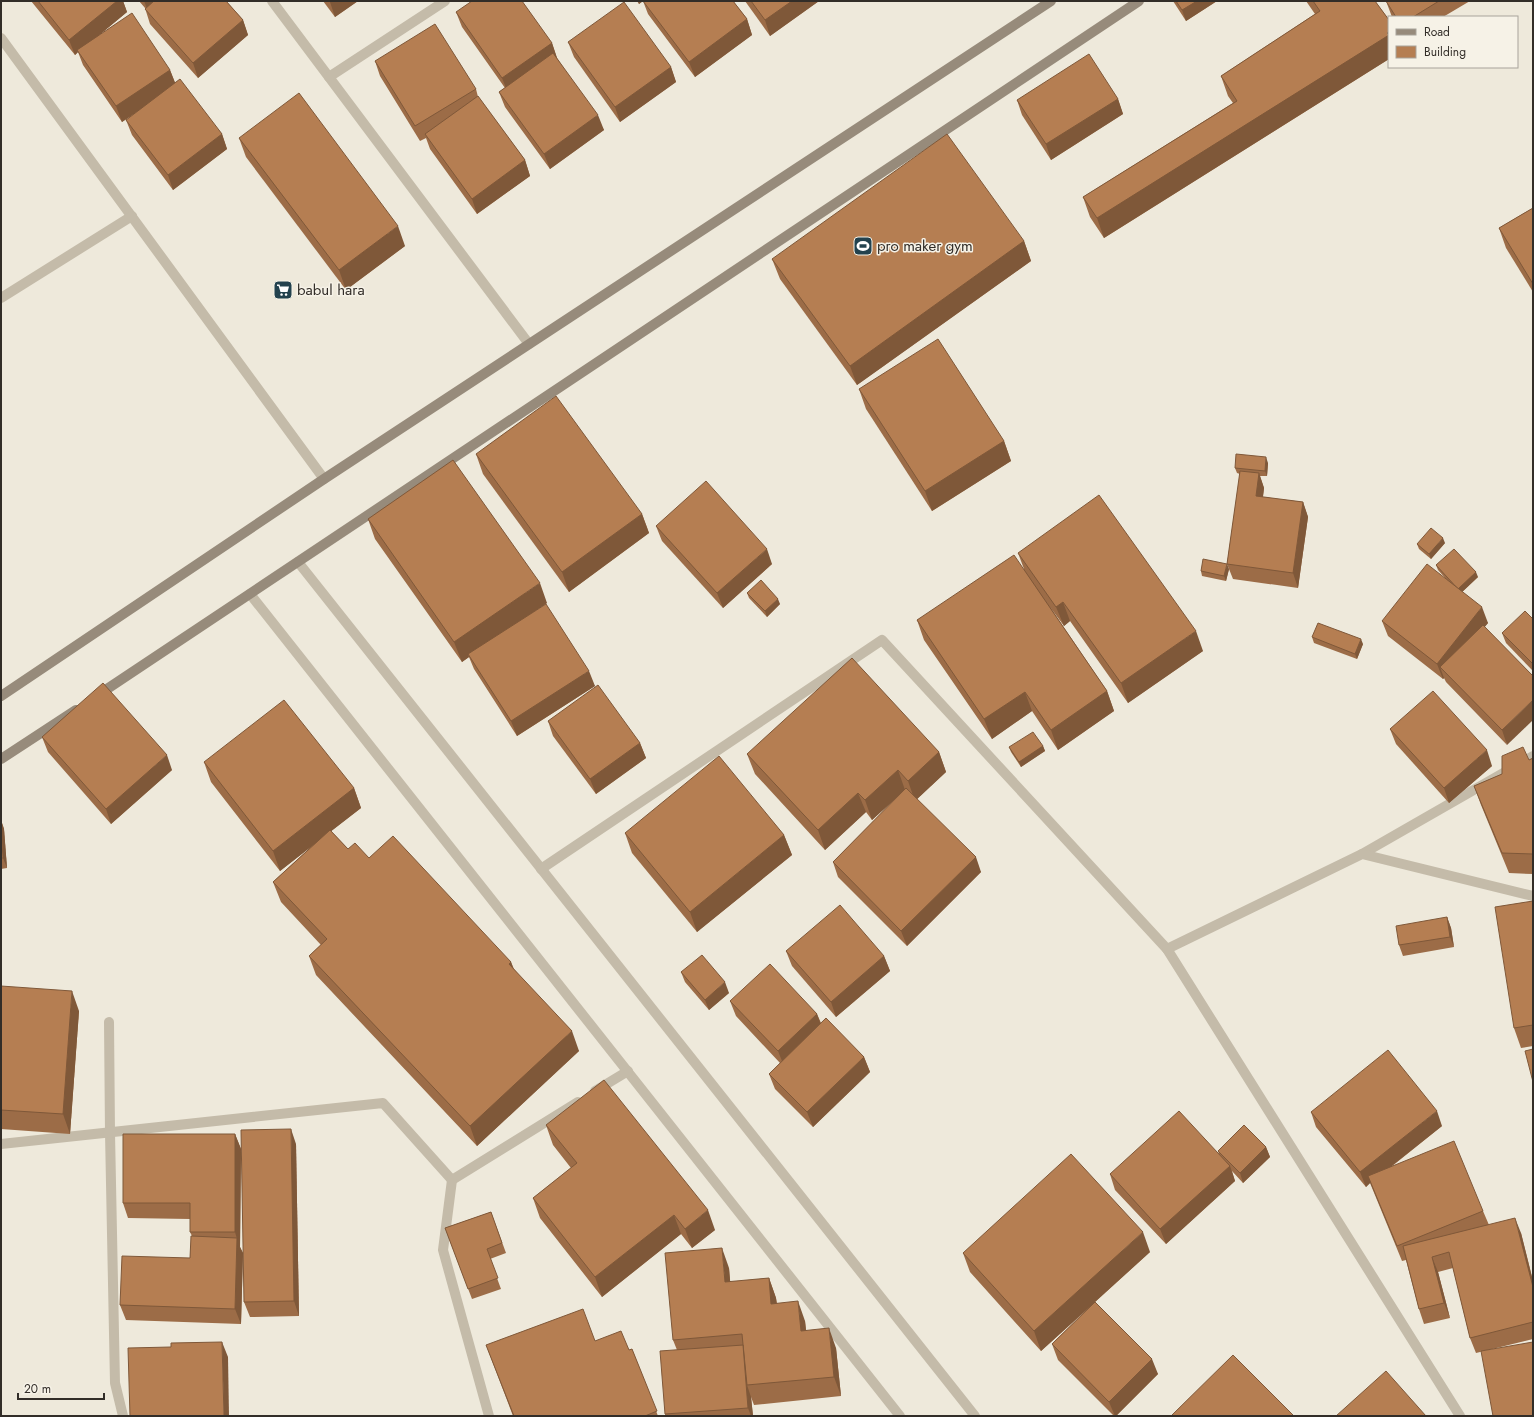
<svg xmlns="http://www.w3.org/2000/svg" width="1534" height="1417" viewBox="0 0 1534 1417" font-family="Jost,sans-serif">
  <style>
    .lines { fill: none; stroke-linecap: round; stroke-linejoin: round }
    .street { stroke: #c4bba9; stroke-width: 10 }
    .secondary { stroke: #978b7b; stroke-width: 10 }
    .wall { fill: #9c6c47 }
    .shaded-wall { fill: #7f5839 }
    .building { fill: #b57e52; stroke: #7f5839 }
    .labels { text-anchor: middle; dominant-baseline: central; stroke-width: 3; stroke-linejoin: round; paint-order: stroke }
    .poi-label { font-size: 15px; fill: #322d28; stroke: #f6f2e7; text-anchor: start }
  </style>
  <rect width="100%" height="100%" fill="#eee9db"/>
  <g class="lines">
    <!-- street -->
    <g class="street">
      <polyline points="272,1 529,344"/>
      <polyline points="1,38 324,479"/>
      <polyline points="329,77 445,1"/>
      <polyline points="1,298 132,216"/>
      <polyline points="298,562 975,1416"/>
      <polyline points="250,594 900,1416"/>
      <polyline points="1362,854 1533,756"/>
      <polyline points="541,869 882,640 1167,949 1362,854 1533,896"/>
      <polyline points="1167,949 1460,1416"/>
      <polyline points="109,1022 110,1133 115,1383 123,1416"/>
      <polyline points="595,1091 628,1071"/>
      <polyline points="1,1144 383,1103 452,1180 578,1102"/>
      <polyline points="452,1180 443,1250 489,1416"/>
    </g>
    <!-- secondary -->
    <g class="secondary">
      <polyline points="98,695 1139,1"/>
      <polyline points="1,696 324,479 1051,1"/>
      <polyline points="1,759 76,710"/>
    </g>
  </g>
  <!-- wall -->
  <g class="wall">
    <polygon points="31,1 123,1 127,12 98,36 170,70 175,83 222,134 227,149 173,190 132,135 126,120 141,109 122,122 83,65 78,52 75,55"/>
    <polygon points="139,1 226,1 243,20 248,35 198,78 150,24 145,8"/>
    <polygon points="323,1 358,1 335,17"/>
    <polygon points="637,1 733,1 747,19 752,35 695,77 648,14 643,1 639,4"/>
    <polygon points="745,1 819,1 770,36"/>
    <polygon points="1173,1 1217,1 1186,21"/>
    <polygon points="1306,1 1375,1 1389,20 1389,59 1104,238 1090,217 1083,197 1233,103 1228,96 1221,76 1315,14"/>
    <polygon points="1386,1 1470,1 1443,17 1392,17"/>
    <polygon points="456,12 552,43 557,58 604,130 550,169 505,107 499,92 505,88 462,27"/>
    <polygon points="568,42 671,67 676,82 620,122 574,57"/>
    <polygon points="375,61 476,89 478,97 525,160 530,176 477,214 430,149 426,138 420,141 380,76"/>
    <polygon points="1118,99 1123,114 1051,160 1022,115 1017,100"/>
    <polygon points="239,138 405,246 346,290 246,157"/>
    <polygon points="1533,208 1533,292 1506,248 1499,228"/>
    <polygon points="1024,241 1031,261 857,385 780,279 772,259"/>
    <polygon points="859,389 1004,441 1011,461 932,511 866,409"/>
    <polygon points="476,454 642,514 649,533 569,592 483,474"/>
    <polygon points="1268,463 1267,476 1260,476 1264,488 1263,497 1303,502 1308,517 1298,588 1233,579 1227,564 1240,474 1237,473 1235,468"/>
    <polygon points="368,519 547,603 526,617 595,686 517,736 474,669 469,657 462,662 375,539"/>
    <polygon points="656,526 772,564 723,608 662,541"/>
    <polygon points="1445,543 1431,559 1419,549 1417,544"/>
    <polygon points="1018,553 1203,651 1128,703 1070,621 1064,626 1050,607 1107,691 1114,711 1058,750 1032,711 992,739 924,640 917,620 1024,569"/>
    <polygon points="1436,565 1478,577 1462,592 1488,623 1484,627 1507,745 1446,682 1444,678 1443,679 1388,636 1382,621 1447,580 1438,570"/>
    <polygon points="1229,569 1226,581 1202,576 1201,571"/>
    <polygon points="747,593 780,604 767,617 749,598"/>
    <polygon points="1533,619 1533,671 1506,643 1502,633"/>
    <polygon points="1312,637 1363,644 1357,659 1314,643"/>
    <polygon points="548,721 640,743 646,758 596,794 553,736"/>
    <polygon points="1390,729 1492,766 1449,803 1396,744"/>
    <polygon points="42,737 172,770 111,824 48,752"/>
    <polygon points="1043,746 1045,751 1021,767 1011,752 1009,747"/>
    <polygon points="939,752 946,772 917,799 981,872 907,946 838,877 833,862 902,793 872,820 866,812 825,850 755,774 747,754"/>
    <polygon points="1533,758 1533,874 1509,873 1481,805 1474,786 1502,774"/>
    <polygon points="204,762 354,788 361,808 331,831 348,849 369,858 511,962 514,969 579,1051 477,1146 316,975 309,956 321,945 281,902 273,882 313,845 280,871 211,782"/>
    <polygon points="1,820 4,829 7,868 1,869"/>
    <polygon points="625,833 784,835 792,855 697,932 632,853"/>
    <polygon points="1533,901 1533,1046 1521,1048 1514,1028"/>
    <polygon points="1447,917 1451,928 1454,947 1403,956 1399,945"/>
    <polygon points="786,951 884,956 890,971 836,1017 792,966"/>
    <polygon points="681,972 729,993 709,1010 685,982"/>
    <polygon points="1,986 79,1011 70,1134 1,1129"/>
    <polygon points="730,1001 817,1014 821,1023 864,1057 870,1072 813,1127 775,1089 769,1074 780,1063 736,1016"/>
    <polygon points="1311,1112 1442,1126 1391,1167 1483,1211 1489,1225 1521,1233 1533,1281 1533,1339 1476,1353 1470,1338 1453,1268 1438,1272 1450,1318 1424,1324 1419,1309 1406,1260 1402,1261 1370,1183 1366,1187 1316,1127"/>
    <polygon points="546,1125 715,1230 692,1248 681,1234 602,1297 540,1218 533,1198 571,1168 553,1145"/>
    <polygon points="235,1134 241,1149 240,1247 243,1253 241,1324 126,1320 120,1305 190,1258 192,1236 190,1232 190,1219 128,1218 123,1203"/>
    <polygon points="296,1144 299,1316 250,1317 244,1302"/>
    <polygon points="1266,1147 1270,1157 1243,1183 1232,1171 1235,1181 1166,1244 1115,1190 1110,1174 1219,1154 1218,1151"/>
    <polygon points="491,1212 506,1253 490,1259 501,1289 472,1299 445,1228"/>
    <polygon points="1150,1252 1095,1302 1158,1374 1116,1416 1114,1416 1058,1360 1052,1344 1091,1306 1041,1351 970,1272 963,1253"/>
    <polygon points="729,1268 730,1282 769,1278 776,1298 777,1303 805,1321 806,1330 836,1348 841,1396 754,1405 751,1397 753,1416 665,1416 665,1414 677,1350 673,1340"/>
    <polygon points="595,1341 629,1350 632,1349 658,1416 513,1416 486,1345"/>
  </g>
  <!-- shaded-wall -->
  <g class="shaded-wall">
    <polygon points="117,1 123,1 127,12 79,52 77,50 78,52 75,55 69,40"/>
    <polygon points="144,1 159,1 148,11"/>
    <polygon points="331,1 358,1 335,17 330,2"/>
    <polygon points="638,1 643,1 639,4"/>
    <polygon points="792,1 819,1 770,36 765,20"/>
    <polygon points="1197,1 1217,1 1186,21 1182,10"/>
    <polygon points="747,19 752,35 695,77 689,62"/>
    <polygon points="243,20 248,35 198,78 193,63"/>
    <polygon points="1389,32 1389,59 1104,238 1097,218"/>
    <polygon points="552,43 557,58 508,93 502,78"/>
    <polygon points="671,67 676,82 620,122 615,107"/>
    <polygon points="170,70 176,85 122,122 116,106"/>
    <polygon points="1118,99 1123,114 1051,160 1046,144"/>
    <polygon points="598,115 604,130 550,169 544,154"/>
    <polygon points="222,134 227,149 173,190 168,175"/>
    <polygon points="525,160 530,176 477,214 472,199"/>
    <polygon points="398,226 405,246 346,290 339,270"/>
    <polygon points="1024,241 1031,261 857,385 850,366"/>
    <polygon points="1004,441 1011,461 932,511 925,491"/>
    <polygon points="1266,457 1268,463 1267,476 1265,471"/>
    <polygon points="1259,473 1264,488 1261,511 1256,496"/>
    <polygon points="1303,502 1308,517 1298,588 1293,573"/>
    <polygon points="642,514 649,533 569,592 562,572"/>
    <polygon points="1443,538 1445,543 1431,559 1429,554"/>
    <polygon points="767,549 772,564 723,608 717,593"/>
    <polygon points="1227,564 1229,569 1226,581 1224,576"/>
    <polygon points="1476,572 1478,577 1460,594 1458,589"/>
    <polygon points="540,583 547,603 470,656 468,654 469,657 462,662 454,642"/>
    <polygon points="778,599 780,604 767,617 765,611"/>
    <polygon points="1063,602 1070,621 1064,626 1056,607"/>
    <polygon points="1482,607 1488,623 1447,674 1440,667 1444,678 1443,679 1437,664"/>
    <polygon points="1196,631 1203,651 1128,703 1121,683"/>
    <polygon points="1361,639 1363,644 1357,659 1355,654"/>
    <polygon points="589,671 595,686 517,736 511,721"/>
    <polygon points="1107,691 1114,711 1058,750 1051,730"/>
    <polygon points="1025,692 1032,711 992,739 984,719"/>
    <polygon points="1533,700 1533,720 1507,745 1502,730"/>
    <polygon points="640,743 646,758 596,794 590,779"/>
    <polygon points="1043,746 1045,751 1021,767 1019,762"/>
    <polygon points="1487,750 1492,766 1449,803 1444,788"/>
    <polygon points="939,752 946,772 915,801 908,781"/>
    <polygon points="167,755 172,770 111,824 106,809"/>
    <polygon points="898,770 905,790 872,820 865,800"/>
    <polygon points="354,788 361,808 280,871 273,851"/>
    <polygon points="858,793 866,812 825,850 818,830"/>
    <polygon points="1,820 4,829 7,868 3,858"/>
    <polygon points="784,835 792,855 697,932 690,912"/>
    <polygon points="976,857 981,872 907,946 901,931"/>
    <polygon points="1447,917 1451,928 1454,947 1450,937"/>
    <polygon points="884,956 890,971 836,1017 831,1002"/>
    <polygon points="511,962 518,982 509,964"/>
    <polygon points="725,982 729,993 709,1010 705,1000"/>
    <polygon points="72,991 79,1011 70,1134 63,1114"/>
    <polygon points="817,1014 823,1030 784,1066 778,1051"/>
    <polygon points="572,1031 579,1051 477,1146 470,1126"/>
    <polygon points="864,1057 870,1072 813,1127 807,1112"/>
    <polygon points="1437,1111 1442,1126 1370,1183 1368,1176 1370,1183 1366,1187 1360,1172"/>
    <polygon points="291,1129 296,1144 299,1316 294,1301"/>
    <polygon points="235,1134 241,1149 240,1247 243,1253 241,1324 235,1309 237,1239 235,1232"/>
    <polygon points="1266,1147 1270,1157 1243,1183 1240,1173"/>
    <polygon points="1230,1166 1235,1181 1166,1244 1160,1229"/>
    <polygon points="708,1210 715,1230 692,1248 685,1229"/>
    <polygon points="674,1215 681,1234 602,1297 595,1277"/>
    <polygon points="1515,1218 1521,1233 1533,1281 1533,1287"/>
    <polygon points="1143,1232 1150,1252 1041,1351 1034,1331"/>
    <polygon points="722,1248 729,1268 732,1302 725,1282"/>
    <polygon points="1432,1257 1438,1272 1450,1318 1444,1303"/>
    <polygon points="769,1278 776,1298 778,1323 771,1304"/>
    <polygon points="798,1301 805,1321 808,1350 801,1331"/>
    <polygon points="829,1328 836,1348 841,1396 834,1377"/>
    <polygon points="222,1342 228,1357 229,1416 224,1416"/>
    <polygon points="743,1345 747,1385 751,1397 753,1416 751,1416 748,1408"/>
    <polygon points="1152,1359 1158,1374 1116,1416 1115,1416 1109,1402"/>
  </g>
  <!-- building -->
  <g class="building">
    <polygon points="38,1 117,1 69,40"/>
    <polygon points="154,1 226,1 243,20 193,63 145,9"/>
    <polygon points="472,1 522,1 552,43 502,78 456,12"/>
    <polygon points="643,1 733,1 747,19 689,62"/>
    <polygon points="751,1 792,1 765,20"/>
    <polygon points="1176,1 1197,1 1182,10"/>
    <polygon points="1313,1 1375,1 1389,20 1389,32 1387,33 1389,35 1097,218 1083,197 1237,101 1221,76 1320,11"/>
    <polygon points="1386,1 1439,1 1413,17 1396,17"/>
    <polygon points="624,2 671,67 615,107 568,42"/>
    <polygon points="132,13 170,70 116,106 77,50"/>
    <polygon points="435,24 476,89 415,126 375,61"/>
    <polygon points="553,53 598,115 544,154 499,92"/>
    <polygon points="1089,54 1118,99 1046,144 1017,100"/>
    <polygon points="180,79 222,134 168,175 126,120"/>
    <polygon points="299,93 398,226 339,270 239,138"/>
    <polygon points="478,96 525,160 472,199 425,134"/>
    <polygon points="947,134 1024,241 850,366 772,259"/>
    <polygon points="1533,208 1533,284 1499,228"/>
    <polygon points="938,339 1004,441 925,491 859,389"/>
    <polygon points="556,396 642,514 562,572 476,454"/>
    <polygon points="1236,454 1266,457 1265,471 1235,468"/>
    <polygon points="453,460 540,583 454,642 368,519"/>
    <polygon points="1240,471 1259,473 1256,496 1303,502 1293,573 1227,564"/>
    <polygon points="706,481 767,549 717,593 656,526"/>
    <polygon points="1099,495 1196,631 1121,683 1063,602 1056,607 1018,553"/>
    <polygon points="1431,528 1443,538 1429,554 1417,544"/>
    <polygon points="1454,549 1476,572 1458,589 1436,565"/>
    <polygon points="1014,555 1107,691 1051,730 1025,692 984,719 917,620"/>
    <polygon points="1203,559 1227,564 1224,576 1201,571"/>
    <polygon points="1427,564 1482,607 1437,664 1382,621"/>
    <polygon points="761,580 778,599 765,611 747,593"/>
    <polygon points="546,604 589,671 511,721 468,654"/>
    <polygon points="1525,611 1533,619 1533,664 1502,633"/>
    <polygon points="1318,623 1361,639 1355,654 1312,637"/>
    <polygon points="1483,625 1533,676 1533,700 1502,730 1440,667"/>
    <polygon points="852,658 939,752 908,781 898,770 865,800 858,793 818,830 747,754"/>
    <polygon points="103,683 167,755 106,809 42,737"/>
    <polygon points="598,685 640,743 590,779 548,721"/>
    <polygon points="1433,691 1487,750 1444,788 1390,729"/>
    <polygon points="284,700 354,788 273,851 204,762"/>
    <polygon points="1033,732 1043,746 1019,762 1009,747"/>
    <polygon points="1523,747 1529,760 1533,758 1533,854 1502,853 1474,786 1502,774 1502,756"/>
    <polygon points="719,756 784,835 690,912 625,833"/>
    <polygon points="906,788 976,857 901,931 833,862"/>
    <polygon points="1,829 3,858 1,858"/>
    <polygon points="330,830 348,849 355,843 369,858 393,836 511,962 509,964 572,1031 470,1126 309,956 327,939 273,882"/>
    <polygon points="1533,901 1533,1025 1514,1028 1495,907"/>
    <polygon points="840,905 884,956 831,1002 786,951"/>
    <polygon points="1447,917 1450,937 1399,945 1396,926"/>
    <polygon points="702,955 725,982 705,1000 681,972"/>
    <polygon points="770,964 817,1014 778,1051 730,1001"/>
    <polygon points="1,986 72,991 63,1114 1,1110"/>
    <polygon points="826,1018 864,1057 807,1112 769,1074"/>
    <polygon points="1533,1049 1533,1082 1525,1051"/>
    <polygon points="1388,1050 1437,1111 1360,1172 1311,1112"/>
    <polygon points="604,1080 708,1210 685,1229 674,1215 595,1277 533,1198 577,1163 546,1125"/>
    <polygon points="1179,1111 1230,1166 1160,1229 1110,1174"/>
    <polygon points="1244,1125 1266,1147 1240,1173 1218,1151"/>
    <polygon points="291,1129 294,1301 244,1302 241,1130"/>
    <polygon points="123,1134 235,1134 235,1232 190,1232 190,1203 123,1203"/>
    <polygon points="1454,1141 1483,1211 1397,1246 1368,1176"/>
    <polygon points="1071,1154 1143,1232 1034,1331 963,1253"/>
    <polygon points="491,1212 502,1243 487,1249 498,1278 468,1289 445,1228"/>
    <polygon points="1515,1218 1533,1287 1533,1322 1470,1338 1449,1252 1432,1257 1444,1303 1419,1309 1403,1246"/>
    <polygon points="191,1236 237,1238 235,1309 120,1305 122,1256 190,1258"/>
    <polygon points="722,1248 725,1282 769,1278 771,1304 798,1301 801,1331 829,1328 834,1377 747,1385 742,1334 673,1340 665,1253"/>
    <polygon points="1095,1302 1152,1359 1109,1402 1052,1344"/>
    <polygon points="583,1309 595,1341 621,1331 629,1350 632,1349 657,1411 645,1416 514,1416 486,1345"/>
    <polygon points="222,1342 224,1416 130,1416 128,1348 171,1347 171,1343"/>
    <polygon points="1533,1342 1533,1416 1493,1416 1481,1351"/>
    <polygon points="743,1345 748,1408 665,1414 660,1351"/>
    <polygon points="1233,1355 1294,1416 1171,1416"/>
    <polygon points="1386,1371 1426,1416 1336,1416"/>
  </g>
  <!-- icons -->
  <defs>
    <symbol id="stadium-square" viewBox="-11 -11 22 22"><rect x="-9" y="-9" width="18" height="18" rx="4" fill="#23424e" stroke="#f6f2e7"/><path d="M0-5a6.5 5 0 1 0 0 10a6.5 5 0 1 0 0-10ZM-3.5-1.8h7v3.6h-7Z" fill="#fff"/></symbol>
    <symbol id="supermarket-square" viewBox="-11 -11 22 22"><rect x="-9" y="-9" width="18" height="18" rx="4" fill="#23424e" stroke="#f6f2e7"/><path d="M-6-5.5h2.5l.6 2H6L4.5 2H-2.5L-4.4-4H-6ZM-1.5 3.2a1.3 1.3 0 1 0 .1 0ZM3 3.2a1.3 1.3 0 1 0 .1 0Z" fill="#fff"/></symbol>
  </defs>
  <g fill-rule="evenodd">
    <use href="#stadium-square" x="852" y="235" width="22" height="22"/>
    <use href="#supermarket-square" x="272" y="279" width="22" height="22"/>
  </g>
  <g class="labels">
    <!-- poi labels -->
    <g class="poi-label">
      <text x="877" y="246">pro maker gym</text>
      <text x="297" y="290">babul hara</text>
    </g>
  </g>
  <!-- border -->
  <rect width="1534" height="1417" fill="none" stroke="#322d28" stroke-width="4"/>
  <!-- legend -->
  <rect x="1388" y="16" width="130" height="52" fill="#f6f2e7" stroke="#a8a39b"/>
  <rect x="1396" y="29" width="20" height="6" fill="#978b7b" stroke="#a8a39b"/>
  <text x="1424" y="36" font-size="12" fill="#322d28">Road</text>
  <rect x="1396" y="46" width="20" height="12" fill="#b57e52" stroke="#a8a39b"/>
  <text x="1424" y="56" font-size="12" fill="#322d28">Building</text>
  <!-- scale -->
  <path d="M18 1393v6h86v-6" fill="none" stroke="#322d28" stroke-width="2"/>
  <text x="24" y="1393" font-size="12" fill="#322d28" stroke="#f6f2e7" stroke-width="3" paint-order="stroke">20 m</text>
</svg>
